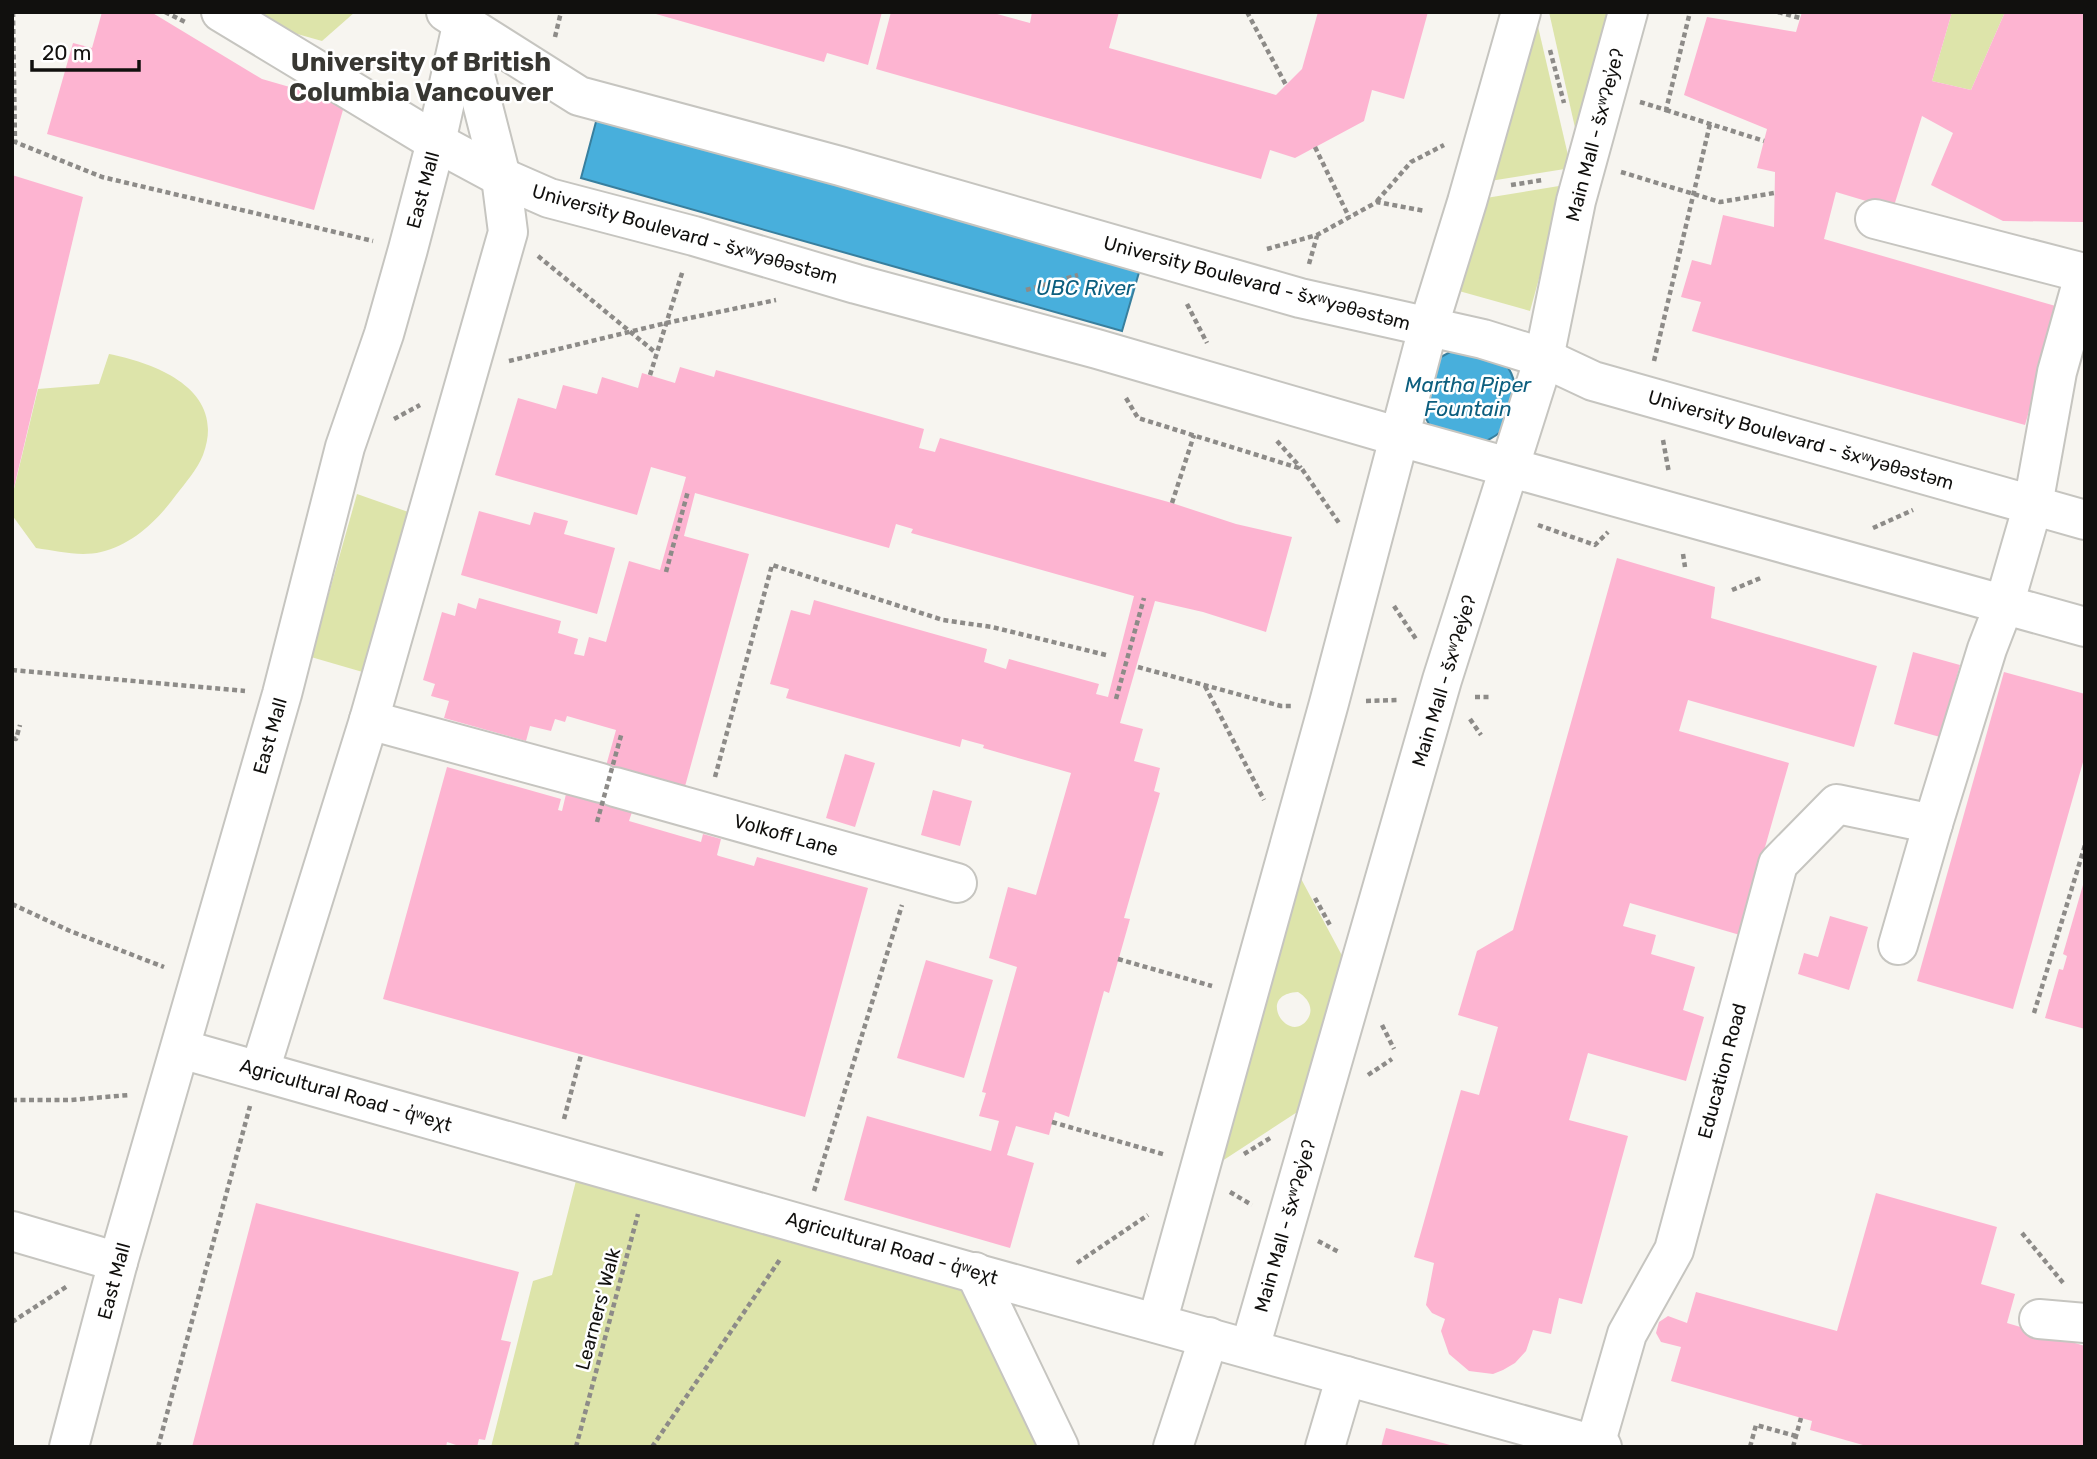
<svg xmlns="http://www.w3.org/2000/svg" width="2097" height="1459" viewBox="0 0 2097 1459" font-family="Rubik,sans-serif">
  <style>
    .green { fill: #dde4aa; fill-rule: evenodd }
    .water { fill: #48afdc; stroke: #387f9e; stroke-width: 2 }
    .building { fill: #fdb4d1 }
    .lines { fill: none; stroke-linecap: round; stroke-linejoin: round }
    .minor-casing { stroke: #c6c5c0; stroke-width: 42 }
    .path { stroke: #8d8b88; stroke-width: 4.5; stroke-dasharray: 5 3.5; stroke-linecap: butt }
    .minor { stroke: #fff; stroke-width: 38 }
    .path-bridge { stroke: #8d8b88; stroke-width: 4.5; stroke-dasharray: 5 3.5; stroke-linecap: butt }
    .labels { text-anchor: middle; dominant-baseline: central; stroke-width: 5; stroke-linejoin: round; paint-order: stroke }
    .street-label { font-size: 19px; fill: #11100e; stroke: #fff }
    .water-label { font-size: 21px; font-style: italic; fill: #0c5e7e; stroke: #fff }
    .district-label { font-size: 26px; font-weight: bold; fill: #383732; stroke: #fff }
  </style>
  <rect width="100%" height="100%" fill="#f7f5f0"/>
  <!-- green -->
  <g class="green">
    <polygon points="256,12 355,12 322,41 283,30"/>
    <polygon points="1549,12 1614,12 1578,141"/>
    <polygon points="1952,12 2005,12 1971,90 1932,81"/>
    <polygon points="1536,18 1571,168 1490,181"/>
    <polygon points="1565,185 1530,311 1459,291 1486,198"/>
    <path d="M109,354C159,364 227,391 203,455C197,470 186,482 176,495C158,520 132,545 101,552C80,557 57,551 36,548L12,515V497L38,389L99,384Z"/>
    <polygon points="357,494 414,514 366,673 311,657"/>
    <path d="M1298,873L1347,965L1308,1105L1216,1165ZM1298,992C1308,998 1315,1009 1307,1020C1288,1045 1255,994 1298,992Z"/>
    <polygon points="579,1169 969,1279 1052,1447 491,1447 533,1281 552,1275"/>
  </g>
  <!-- water -->
  <g class="water">
    <polygon points="597,118 1140,269 1122,331 581,178"/>
    <path d="M1452,351C1463,353 1487,353 1496,358C1520,369 1520,408 1506,426C1500,434 1492,438 1484,442L1430,426L1423,413L1439,358Z"/>
  </g>
  <!-- building -->
  <g class="building">
    <polygon points="102,12 151,12 262,79 345,103 314,210 47,134 73,43 92,48"/>
    <polygon points="649,12 882,12 868,65 827,53 824,62"/>
    <polygon points="891,12 990,12 1030,23 1032,12 1119,12 1109,48 1276,95 1302,69 1318,12 1428,12 1404,99 1372,90 1364,121 1295,158 1270,150 1261,179 876,69"/>
    <polygon points="1802,12 1952,12 1932,81 1971,90 2005,12 2085,12 2084,222 2003,221 1931,185 1953,133 1922,116 1893,209 1836,192 1824,239 2059,307 2025,425 1692,331 1701,302 1681,297 1692,260 1711,265 1723,215 1774,227 1775,172 1757,168 1767,129 1684,95 1707,17 1796,32"/>
    <polygon points="12,175 83,197 13,492 12,492"/>
    <polygon points="680,367 714,377 716,370 924,429 919,448 935,452 940,438 1172,503 1236,524 1292,537 1266,632 1203,612 1155,601 1120,723 1143,729 1134,761 1160,768 1154,791 1160,793 1124,918 1130,919 1109,993 1104,991 1069,1117 1055,1112 1049,1135 1016,1126 1007,1155 1034,1163 1010,1248 844,1200 867,1116 991,1151 999,1121 979,1116 986,1093 982,1092 1017,967 989,958 1008,887 1036,895 1071,773 983,748 984,745 962,739 960,747 786,698 789,689 770,684 791,610 810,615 814,600 987,649 984,662 1006,669 1009,659 1099,684 1096,694 1108,697 1134,596 911,533 913,529 896,524 889,548 695,493 684,536 749,554 684,790 620,772 610,806 632,812 629,821 701,842 703,834 721,839 717,855 719,856 754,866 757,857 868,888 805,1117 383,999 447,767 561,799 558,810 562,811 566,794 596,802 616,730 567,716 565,722 555,719 551,731 530,726 526,741 444,718 449,701 431,696 435,684 423,680 442,612 455,616 458,603 476,609 479,598 561,621 558,633 578,639 574,654 584,656 589,637 606,642 629,561 660,570 686,477 651,467 637,515 495,475 518,398 556,409 563,385 597,394 602,377 638,388 642,373 675,383"/>
    <polygon points="479,511 530,525 534,512 568,521 564,534 615,548 597,614 461,575"/>
    <polygon points="1617,558 1715,587 1711,618 1877,666 1854,747 1688,700 1679,731 1789,763 1740,935 1630,903 1623,926 1656,935 1651,954 1695,967 1683,1010 1704,1017 1686,1081 1588,1053 1569,1120 1628,1136 1582,1304 1559,1298 1551,1334 1533,1330 1526,1351 1515,1363 1503,1370 1493,1374 1469,1371 1449,1354 1441,1331 1445,1319 1432,1313 1426,1305 1434,1263 1414,1257 1461,1090 1479,1095 1498,1027 1458,1015 1477,951 1513,930"/>
    <polygon points="1913,652 1960,665 1940,737 1894,724"/>
    <polygon points="2004,672 2085,694 2085,755 2013,1009 1917,981"/>
    <polygon points="845,754 875,763 855,827 826,818"/>
    <polygon points="933,790 972,801 960,846 921,835"/>
    <polygon points="2085,878 2085,1029 2045,1018 2059,969 2063,970 2067,956 2063,954"/>
    <polygon points="1830,916 1868,927 1849,990 1798,974 1804,953 1818,957"/>
    <polygon points="926,960 993,980 964,1078 897,1058"/>
    <polygon points="1876,1193 1997,1227 1981,1284 2015,1294 2007,1323 2085,1346 2085,1447 1870,1447 1810,1430 1812,1421 1671,1381 1681,1347 1661,1342 1656,1333 1659,1322 1668,1316 1687,1323 1696,1292 1837,1331"/>
    <polygon points="256,1203 519,1272 501,1340 511,1342 485,1440 479,1439 477,1447 462,1447 447,1442 446,1447 192,1447"/>
    <polygon points="1386,1428 1454,1446 1453,1447 1381,1447"/>
  </g>
  <g class="lines">
    <defs>
      <g id="minor">
        <polyline points="221,12 436,142 501,177 549,198 694,236 856,284 1097,349 1400,437 2085,627"/>
        <polyline points="446,12 579,96 840,166 1300,298 1483,339 1544,358 1593,381 2085,520"/>
        <polyline points="1875,219 2084,273"/>
        <polyline points="369,720 601,783"/>
        <polyline points="615,787 957,883"/>
        <polyline points="1898,945 1933,824 1987,649 2004,605 2033,505 2057,372 2085,272"/>
        <polyline points="181,1049 967,1271 1602,1447"/>
        <polyline points="260,1070 369,720 508,232 501,177 464,32"/>
        <polyline points="12,1231 118,1262"/>
        <polyline points="975,1272 1059,1447"/>
        <polyline points="2039,1319 2085,1323"/>
        <polyline points="1157,1323 1329,703 1428,328 1467,202 1521,12"/>
        <polyline points="1250,1348 1442,680 1544,358 1576,201 1628,12"/>
        <polyline points="1595,1445 1627,1334 1674,1250 1778,864 1837,804 1933,824"/>
        <polyline points="69,1447 118,1262 282,694 345,447 384,334 408,249 436,142 465,12"/>
        <polyline points="1173,1447 1209,1337"/>
        <polyline points="1325,1447 1346,1376"/>
      </g>
    </defs>
    <!-- minor casing -->
    <use href="#minor" class="minor-casing"/>
    <!-- path -->
    <g class="path">
      <polyline points="13,12 15,142 102,177 373,241"/>
      <polyline points="165,12 185,22"/>
      <polyline points="1247,12 1286,85"/>
      <polyline points="1778,12 1800,18"/>
      <polyline points="555,37 561,12"/>
      <polyline points="1550,50 1564,103"/>
      <polyline points="1640,102 1666,110 1690,12"/>
      <polyline points="1666,110 1764,141"/>
      <polyline points="1315,147 1349,217"/>
      <polyline points="1621,172 1720,202 1774,193"/>
      <polyline points="1511,185 1543,180"/>
      <polyline points="1377,201 1411,162 1444,145"/>
      <polyline points="1267,249 1317,235 1377,202 1425,211"/>
      <polyline points="538,256 656,353"/>
      <polyline points="1309,264 1317,236"/>
      <polyline points="1026,290 1078,275"/>
      <polyline points="1187,304 1207,343"/>
      <polyline points="509,361 666,323 776,300"/>
      <polyline points="1654,361 1710,124"/>
      <polyline points="650,375 683,270"/>
      <polyline points="1126,398 1138,418 1302,469 1339,523"/>
      <polyline points="394,419 420,405"/>
      <polyline points="1663,440 1669,473"/>
      <polyline points="1277,441 1301,468"/>
      <polyline points="1172,503 1194,435"/>
      <polyline points="1538,525 1595,545 1608,532"/>
      <polyline points="1873,528 1913,510"/>
      <polyline points="1683,554 1685,567"/>
      <polyline points="666,572 688,491"/>
      <polyline points="1732,590 1763,577"/>
      <polyline points="1394,606 1416,639"/>
      <polyline points="1138,667 1281,706 1291,706"/>
      <polyline points="12,670 245,691"/>
      <polyline points="1205,686 1264,800"/>
      <polyline points="1475,697 1491,697"/>
      <polyline points="1366,701 1399,700"/>
      <polyline points="1470,719 1481,735"/>
      <polyline points="12,738 16,739 20,725"/>
      <polyline points="715,777 772,565 943,620 992,627 1106,655"/>
      <polyline points="1315,898 1331,927"/>
      <polyline points="12,904 70,931 164,967"/>
      <polyline points="1118,959 1212,986"/>
      <polyline points="2034,1013 2085,845"/>
      <polyline points="1382,1025 1394,1049"/>
      <polyline points="1368,1075 1392,1059"/>
      <polyline points="12,1100 71,1100 129,1095"/>
      <polyline points="564,1119 581,1055"/>
      <polyline points="1052,1122 1166,1155"/>
      <polyline points="1244,1154 1272,1137"/>
      <polyline points="814,1191 902,905"/>
      <polyline points="1230,1192 1252,1205"/>
      <polyline points="2022,1233 2064,1284"/>
      <polyline points="1318,1241 1339,1252"/>
      <polyline points="1077,1263 1148,1215"/>
      <polyline points="12,1322 69,1285"/>
      <polyline points="158,1447 250,1106"/>
      <polyline points="576,1447 638,1214"/>
      <polyline points="652,1447 781,1258"/>
      <polyline points="1750,1447 1756,1425 1796,1436"/>
      <polyline points="1793,1447 1801,1418"/>
    </g>
    <!-- minor -->
    <use href="#minor" class="minor"/>
    <!-- path-bridge -->
    <g class="path-bridge">
      <polyline points="1116,699 1144,598"/>
      <polyline points="597,822 622,732"/>
    </g>
  </g>
  <g class="labels">
    <!-- street labels -->
    <g class="street-label">
      <text transform="translate(1595 135) rotate(-75)">Main Mall - šxʷʔey̓eʔ</text>
      <text transform="translate(423 190) rotate(-75)">East Mall</text>
      <text transform="translate(685 234) rotate(16)">University Boulevard - šxʷyəθəstəm</text>
      <text transform="translate(1257 283) rotate(15)">University Boulevard - šxʷyəθəstəm</text>
      <text transform="translate(1801 440) rotate(16)">University Boulevard - šxʷyəθəstəm</text>
      <text transform="translate(1444 681) rotate(-73)">Main Mall - šxʷʔey̓eʔ</text>
      <text transform="translate(270 736) rotate(-74)">East Mall</text>
      <text transform="translate(786 835) rotate(16)">Volkoff Lane</text>
      <text transform="translate(1722 1071) rotate(-75)">Education Road</text>
      <text transform="translate(346 1095) rotate(16)">Agricultural Road - q̓ʷeχt</text>
      <text transform="translate(1285 1226) rotate(-74)">Main Mall - šxʷʔey̓eʔ</text>
      <text transform="translate(892 1248) rotate(16)">Agricultural Road - q̓ʷeχt</text>
      <text transform="translate(114 1281) rotate(-75)">East Mall</text>
      <text transform="translate(598 1309) rotate(-75)">Learners' Walk</text>
    </g>
    <!-- water labels -->
    <g class="water-label">
      <text x="1085" y="287">UBC River</text>
      <text x="1468" y="384">Martha Piper<tspan x="1468" dy="24">Fountain</tspan></text>
    </g>
    <!-- district labels -->
    <g class="district-label">
      <text x="421" y="62">University of British<tspan x="421" dy="30">Columbia Vancouver</tspan></text>
    </g>
  </g>
  <!-- border -->
  <rect width="2097" height="1459" fill="none" stroke="#11100e" stroke-width="28"/>
  <!-- scale -->
  <path d="M32 60v10h107v-10" fill="none" stroke="#11100e" stroke-width="3.5"/>
  <text x="42" y="60" font-size="21" fill="#11100e" stroke="#ffffff" stroke-width="5" paint-order="stroke">20 m</text>
</svg>
